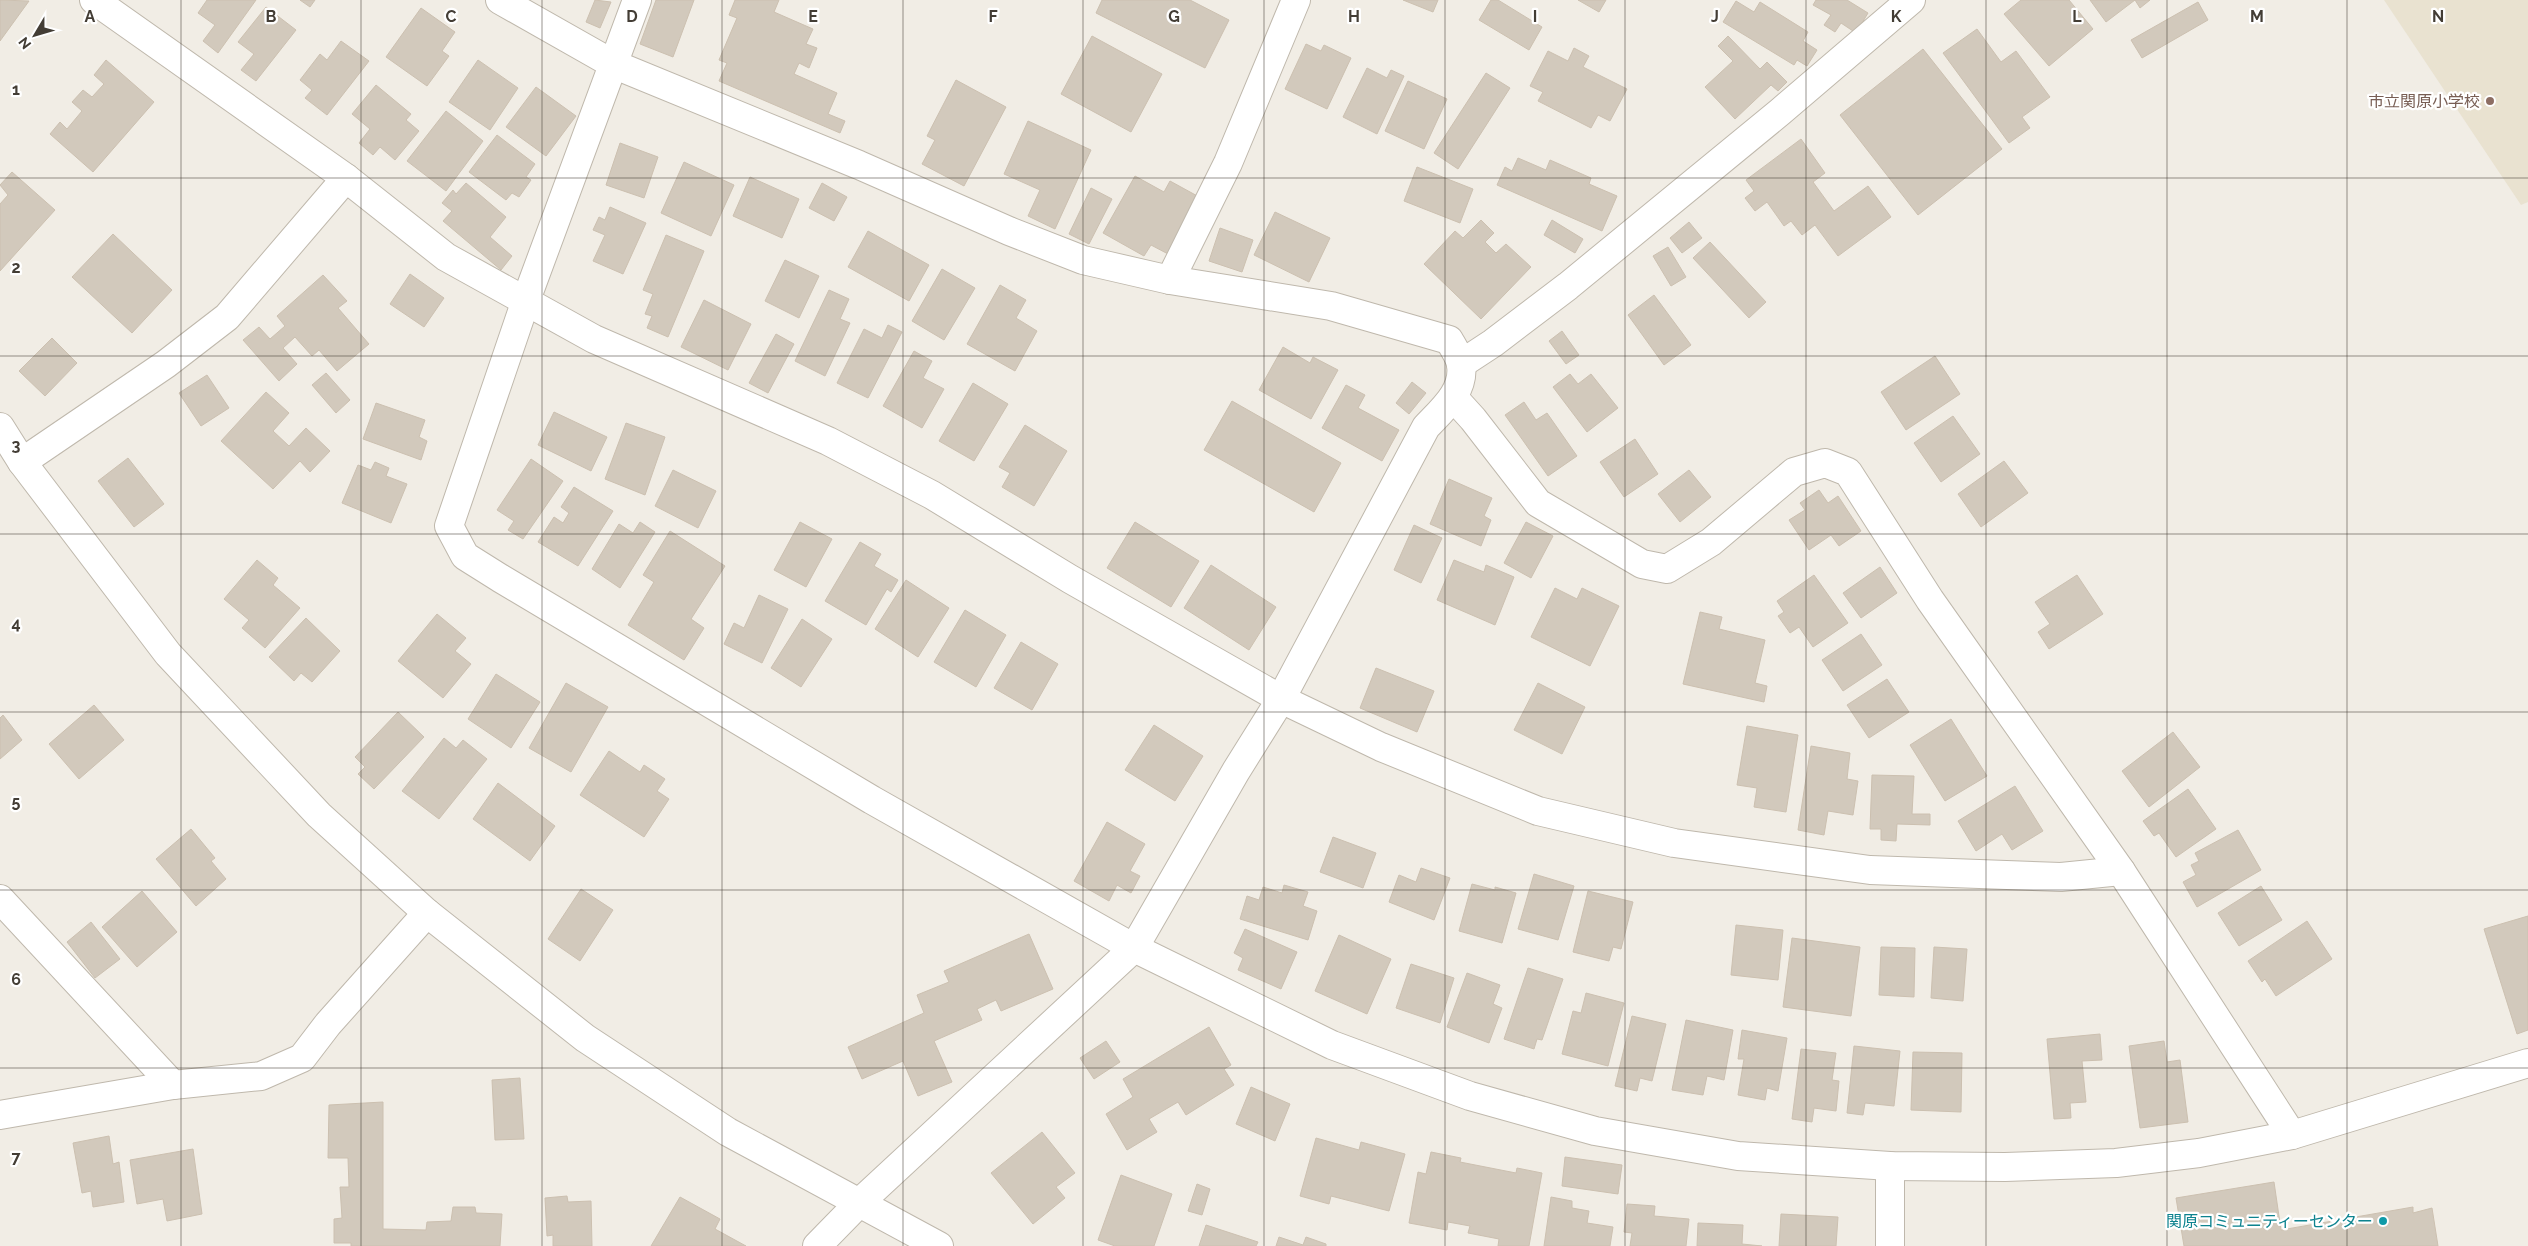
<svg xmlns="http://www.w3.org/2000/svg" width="2528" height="1246" viewBox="0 0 2528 1246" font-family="Raleway,'Noto Sans JP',sans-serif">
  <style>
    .education { fill: #e9e2d0 }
    .building { fill: #d2c9bc; stroke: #ccc0b0 }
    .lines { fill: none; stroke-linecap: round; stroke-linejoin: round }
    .street-casing { stroke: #bfb8ac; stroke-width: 30 }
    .street { stroke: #fff; stroke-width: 28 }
    .grid { fill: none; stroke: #433d35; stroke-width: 1; stroke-opacity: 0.55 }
    .education-dot { fill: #8d6e63; stroke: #fff; stroke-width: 2 }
    .culture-dot { fill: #0f9aa8; stroke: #fff; stroke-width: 2 }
    .labels { text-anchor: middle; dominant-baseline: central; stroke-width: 4.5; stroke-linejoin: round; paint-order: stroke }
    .education-label { font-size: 16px; fill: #785e54; stroke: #fff; text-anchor: end }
    .culture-label { font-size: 16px; fill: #0d838f; stroke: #fff; text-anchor: end }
    .grid-label { font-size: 16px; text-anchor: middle; font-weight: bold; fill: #433d35; stroke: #fff; stroke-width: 4.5; stroke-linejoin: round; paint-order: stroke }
  </style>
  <rect width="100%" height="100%" fill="#f1ede5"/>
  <!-- education -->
  <polygon class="education" points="2384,0 2528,0 2528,202 2521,205"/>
  <!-- building -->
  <g class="building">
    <polygon points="0,0 29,1 0,41"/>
    <polygon points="207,0 256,0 218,53 203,41 215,25 198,13"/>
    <polygon points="300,0 315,0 310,7"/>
    <polygon points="595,0 611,2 600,28 586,22"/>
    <polygon points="656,0 694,0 673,57 640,44"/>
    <polygon points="735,0 779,0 774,12 813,29 806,44 817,48 809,68 799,63 794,74 837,93 828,114 845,121 840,133 719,81 727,63 719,60 737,18 729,15"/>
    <polygon points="1102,0 1190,0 1229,20 1205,68 1096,13"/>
    <polygon points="1403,0 1438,0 1433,12"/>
    <polygon points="1491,0 1498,0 1542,27 1529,50 1479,20"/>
    <polygon points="1578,0 1606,0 1599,12"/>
    <polygon points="1816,0 1847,0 1868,13 1856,33 1841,23 1835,32 1824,25 1831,15 1813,5"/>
    <polygon points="2021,0 2069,0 2093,29 2049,66 2004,14"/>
    <polygon points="2090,0 2150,0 2140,8 2135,0 2106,22"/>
    <polygon points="1736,1 1754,12 1760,2 1808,32 1803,41 1817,50 1807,66 1797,60 1794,65 1723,22"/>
    <polygon points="2198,2 2208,20 2142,58 2131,40"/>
    <polygon points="266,7 296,30 256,81 241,70 254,54 238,42"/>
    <polygon points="421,8 455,32 442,51 449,56 427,86 386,57"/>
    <polygon points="1977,29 2001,62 2016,51 2050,97 2022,117 2030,128 2009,143 1943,53"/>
    <polygon points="1092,36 1162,74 1131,132 1061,94"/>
    <polygon points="1728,36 1760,69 1767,62 1787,82 1778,91 1771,85 1735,119 1705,87 1733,61 1718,46"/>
    <polygon points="341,41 369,61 327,115 305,98 312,90 300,80 320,54 327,60"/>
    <polygon points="1306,44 1321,51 1324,45 1351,58 1327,109 1285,89"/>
    <polygon points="1574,48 1589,56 1583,67 1627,89 1610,121 1598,115 1591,128 1538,101 1543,92 1530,86 1548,51 1568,61"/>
    <polygon points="1923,49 2002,149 1918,215 1840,115"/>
    <polygon points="106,60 154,102 93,172 50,134 60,122 67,129 82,111 72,102 83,90 92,97 104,84 94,75"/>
    <polygon points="478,60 518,88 490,130 449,102"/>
    <polygon points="1367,68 1387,78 1391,70 1404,76 1377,134 1343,117"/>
    <polygon points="1486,73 1510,88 1458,169 1434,153"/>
    <polygon points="956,80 1006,107 964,186 922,164 935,140 927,136"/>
    <polygon points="1408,81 1447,99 1424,149 1385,131"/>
    <polygon points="376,85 411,114 406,120 419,131 395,160 380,147 373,155 359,143 370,129 352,114"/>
    <polygon points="536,87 576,116 546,156 506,127"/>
    <polygon points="446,111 483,141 446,191 407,161"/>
    <polygon points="1028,121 1091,150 1055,229 1028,216 1040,190 1004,174"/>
    <polygon points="497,135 535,164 526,177 531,180 519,197 512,193 506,200 469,172"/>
    <polygon points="1801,139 1825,173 1813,182 1834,211 1868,186 1891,217 1838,256 1815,225 1802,235 1791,221 1784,226 1767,202 1755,211 1745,198 1754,191 1746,180"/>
    <polygon points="620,143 658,157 644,198 606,185"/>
    <polygon points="1518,158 1546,170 1550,160 1591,178 1589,184 1617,196 1602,231 1497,185 1505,167 1512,171"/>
    <polygon points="684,162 734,185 711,236 661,213"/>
    <polygon points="1417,167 1473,189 1460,223 1404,201"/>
    <polygon points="12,172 55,210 0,271 0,204 8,195 0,185"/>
    <polygon points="1135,176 1164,192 1170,181 1201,198 1170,255 1151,245 1144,256 1103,233"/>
    <polygon points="750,177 799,199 782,238 733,216"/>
    <polygon points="466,183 506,217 490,237 512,256 501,270 443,221 452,211 442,203 453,190 456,194"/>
    <polygon points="822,183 847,197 834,221 809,208"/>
    <polygon points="1091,188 1112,199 1089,244 1069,234"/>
    <polygon points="610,207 646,223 623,274 593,261 605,235 593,230 599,217 605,220"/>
    <polygon points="1275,212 1330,238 1309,282 1254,255"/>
    <polygon points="1481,220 1494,233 1485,242 1496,253 1506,244 1531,267 1481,319 1424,264 1455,231 1463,238"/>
    <polygon points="1552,220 1583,239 1575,253 1544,235"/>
    <polygon points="1689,222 1702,238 1682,253 1670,238"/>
    <polygon points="1220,228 1253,240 1242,272 1209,261"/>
    <polygon points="868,231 929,265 909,301 848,267"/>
    <polygon points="113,234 172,290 132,333 72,277"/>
    <polygon points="666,235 704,251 668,337 647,328 652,316 645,314 653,294 643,290"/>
    <polygon points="1710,242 1766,302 1749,318 1693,258"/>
    <polygon points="1668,247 1686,277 1671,286 1653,256"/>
    <polygon points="785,260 819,276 799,318 765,301"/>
    <polygon points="942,269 975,288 944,340 912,321"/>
    <polygon points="410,274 444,298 424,327 390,304"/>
    <polygon points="323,275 347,301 338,308 369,344 337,371 319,350 312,356 295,337 283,348 297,364 279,381 243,340 259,327 270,339 285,326 277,316"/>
    <polygon points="1000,285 1026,300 1016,318 1037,331 1015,371 967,344"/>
    <polygon points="829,290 849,299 840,319 850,323 825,376 795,361"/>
    <polygon points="1654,295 1691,345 1664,365 1628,315"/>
    <polygon points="704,300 751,324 728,370 681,347"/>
    <polygon points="888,325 902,332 868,398 837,383 864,329 882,338"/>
    <polygon points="1562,331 1579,355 1566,364 1549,341"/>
    <polygon points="776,334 794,344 768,393 749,383"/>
    <polygon points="52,338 77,363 45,396 19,371"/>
    <polygon points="1283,347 1310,363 1313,357 1338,370 1311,419 1259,390"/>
    <polygon points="914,351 932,361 923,378 944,389 922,428 883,406"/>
    <polygon points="1935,356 1960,394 1906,430 1881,392"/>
    <polygon points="326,373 350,400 336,413 312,385"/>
    <polygon points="1570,374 1578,384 1591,374 1618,408 1587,432 1553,387"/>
    <polygon points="207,375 229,408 201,426 179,393"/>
    <polygon points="1412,382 1426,393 1409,414 1396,403"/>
    <polygon points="973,383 1008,404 974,461 939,441"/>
    <polygon points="1346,385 1365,395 1358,408 1399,430 1382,461 1322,428"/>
    <polygon points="266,392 289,413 273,431 289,446 306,428 330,451 310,472 300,461 273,489 221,441"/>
    <polygon points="1232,401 1341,463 1314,512 1204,450"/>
    <polygon points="1524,402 1536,420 1547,413 1577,456 1548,476 1505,415"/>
    <polygon points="376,403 425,420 419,437 427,441 421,460 363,439"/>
    <polygon points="554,412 607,437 591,471 538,445"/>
    <polygon points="1953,416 1980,454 1941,482 1914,443"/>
    <polygon points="626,423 665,437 645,495 605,479"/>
    <polygon points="1025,425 1067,451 1034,506 1002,487 1010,473 999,467"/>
    <polygon points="1635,439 1658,474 1624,497 1600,462"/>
    <polygon points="128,458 164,504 134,527 98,481"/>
    <polygon points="531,459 563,481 523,539 508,530 514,521 497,510"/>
    <polygon points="2004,461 2028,493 1981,527 1958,494"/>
    <polygon points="375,462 389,468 386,476 407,484 391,523 342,503 358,465 371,470"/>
    <polygon points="673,470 716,491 698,528 655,506"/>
    <polygon points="1689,470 1711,497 1680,522 1658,494"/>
    <polygon points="1449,479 1492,498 1484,516 1491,520 1481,546 1430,524"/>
    <polygon points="574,487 613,511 578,566 538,542 554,517 563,523 569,513 561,507"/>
    <polygon points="1819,490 1828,503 1838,496 1861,531 1839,546 1831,535 1809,550 1789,520 1805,510 1800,503"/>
    <polygon points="640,522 655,532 620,588 592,569 619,524 633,533"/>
    <polygon points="800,522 832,539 806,587 774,570"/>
    <polygon points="1135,522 1199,561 1171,607 1107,568"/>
    <polygon points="1526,522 1553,536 1531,578 1504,563"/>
    <polygon points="1414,525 1442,538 1421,583 1394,570"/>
    <polygon points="670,531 725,566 691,619 704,628 684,660 628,625 654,582 643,575"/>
    <polygon points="860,542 881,554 874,566 898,580 891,592 887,589 866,625 825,601"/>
    <polygon points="257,560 278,578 273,585 300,608 265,648 242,628 249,620 224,599"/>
    <polygon points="1454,560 1484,572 1486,565 1514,577 1495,625 1437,600"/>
    <polygon points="1211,565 1276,607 1249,650 1184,608"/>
    <polygon points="1880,567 1897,593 1861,618 1843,593"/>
    <polygon points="1814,575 1848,623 1813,647 1799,627 1790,633 1778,616 1784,612 1777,601"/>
    <polygon points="2077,575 2103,614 2049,649 2038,632 2050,624 2035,602"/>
    <polygon points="906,580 949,608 918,657 875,629"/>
    <polygon points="1555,588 1577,599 1582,588 1619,606 1590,666 1531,637"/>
    <polygon points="759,595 788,609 762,663 724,644 734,623 744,628"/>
    <polygon points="965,610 1006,635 976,687 934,662"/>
    <polygon points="1700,612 1722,617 1719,629 1765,640 1755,683 1767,686 1764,702 1683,684"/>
    <polygon points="437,614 466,638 455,651 471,664 443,698 398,661"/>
    <polygon points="306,618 340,651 312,682 301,673 294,681 269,657"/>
    <polygon points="802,619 832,639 801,687 771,668"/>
    <polygon points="1861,634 1882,665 1843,691 1822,660"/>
    <polygon points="1021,642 1058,664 1032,710 994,688"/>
    <polygon points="1376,668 1434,691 1417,732 1360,708"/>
    <polygon points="496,674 540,702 511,748 468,719"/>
    <polygon points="1887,679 1909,712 1869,738 1847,705"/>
    <polygon points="566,683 608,707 571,772 529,748"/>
    <polygon points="1538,683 1585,707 1562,754 1514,730"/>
    <polygon points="94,705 124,740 79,779 49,744"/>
    <polygon points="398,712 424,737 374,789 358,774 365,767 355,757"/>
    <polygon points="3,715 22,740 0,759 0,718"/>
    <polygon points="1951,719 1987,776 1945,801 1910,745"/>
    <polygon points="1154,725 1203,756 1175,801 1125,770"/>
    <polygon points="1747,726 1798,735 1786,812 1754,807 1757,788 1737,785"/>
    <polygon points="2173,732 2200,767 2149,807 2122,771"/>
    <polygon points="444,738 456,748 463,740 487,759 439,819 402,791"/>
    <polygon points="1811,746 1850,753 1847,779 1858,781 1853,815 1828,811 1824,835 1798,830"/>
    <polygon points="609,751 640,772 644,765 665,779 657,791 669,799 644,837 580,795"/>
    <polygon points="1872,775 1914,776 1912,814 1930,814 1930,825 1897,824 1896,841 1881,840 1881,829 1870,829"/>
    <polygon points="498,783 555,826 530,861 473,819"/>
    <polygon points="2015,786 2043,831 2012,850 2002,834 1976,851 1958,821"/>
    <polygon points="2188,789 2216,829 2176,857 2159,833 2154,836 2143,821"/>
    <polygon points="1107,822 1145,844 1130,871 1140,876 1131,893 1117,885 1109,901 1074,881"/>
    <polygon points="191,829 215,858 211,861 226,879 196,906 156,859"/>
    <polygon points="2238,830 2261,870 2197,907 2183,882 2196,875 2191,865 2199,861 2195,853"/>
    <polygon points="1333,837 1376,853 1363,888 1320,872"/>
    <polygon points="1421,868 1450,878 1434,920 1389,902 1399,875 1416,882"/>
    <polygon points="1534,874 1574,886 1558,940 1518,929"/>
    <polygon points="1472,884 1495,890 1495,887 1516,893 1502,943 1459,931"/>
    <polygon points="1284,885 1308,892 1303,906 1317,911 1308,940 1240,919 1247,896 1259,900 1263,887 1282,893"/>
    <polygon points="2261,886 2282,920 2239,946 2218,913"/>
    <polygon points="581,889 613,910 580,961 548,939"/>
    <polygon points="142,891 177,932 137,967 102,927"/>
    <polygon points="1588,891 1633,902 1621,949 1613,947 1609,961 1573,952"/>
    <polygon points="2528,916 2528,1030 2517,1034 2484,929"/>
    <polygon points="2307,921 2332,959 2276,996 2265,979 2262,982 2248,961"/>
    <polygon points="91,922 120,959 95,978 67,942"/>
    <polygon points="1736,925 1783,930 1778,980 1731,975"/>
    <polygon points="1245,929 1297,952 1281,989 1238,970 1243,958 1234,953"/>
    <polygon points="1029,934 1053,989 1001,1011 996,1000 977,1009 982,1020 934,1041 952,1082 918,1096 903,1061 862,1079 848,1047 924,1013 917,995 949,982 944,971"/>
    <polygon points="1339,935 1391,959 1367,1014 1315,991"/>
    <polygon points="1792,938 1860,947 1851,1016 1783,1007"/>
    <polygon points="1881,947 1915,948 1914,997 1879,995"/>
    <polygon points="1934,947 1967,949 1963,1001 1931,998"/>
    <polygon points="1411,964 1454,978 1440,1023 1396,1008"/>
    <polygon points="1528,968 1563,979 1542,1040 1537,1039 1534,1049 1504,1039"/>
    <polygon points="1467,973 1500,985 1493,1004 1502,1008 1489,1043 1447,1027"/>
    <polygon points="1586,993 1624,1003 1608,1066 1562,1054 1573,1011 1581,1013"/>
    <polygon points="1632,1016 1666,1024 1652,1081 1640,1078 1637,1091 1615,1086"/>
    <polygon points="1686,1020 1733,1030 1724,1080 1707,1076 1703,1095 1672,1090"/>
    <polygon points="1209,1027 1231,1065 1224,1069 1234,1085 1186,1115 1178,1102 1149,1119 1157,1132 1127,1150 1106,1114 1133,1097 1123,1079"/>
    <polygon points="1742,1030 1787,1038 1778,1091 1767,1088 1765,1100 1738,1095 1744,1059 1738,1059"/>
    <polygon points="2100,1034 2102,1060 2082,1061 2086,1102 2070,1103 2071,1118 2054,1119 2047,1039"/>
    <polygon points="1106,1041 1120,1062 1094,1079 1080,1058"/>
    <polygon points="2164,1041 2167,1062 2180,1060 2188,1122 2140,1128 2129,1046"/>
    <polygon points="1854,1046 1900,1051 1894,1106 1865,1103 1863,1115 1847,1113"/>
    <polygon points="1801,1049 1836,1053 1832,1080 1839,1081 1836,1111 1814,1108 1812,1122 1792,1119"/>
    <polygon points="1913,1052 1962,1053 1961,1112 1911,1110"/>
    <polygon points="520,1078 524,1139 495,1140 492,1080"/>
    <polygon points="1251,1087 1290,1104 1275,1141 1236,1124"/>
    <polygon points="383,1102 383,1229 426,1230 427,1222 451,1221 453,1207 475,1207 476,1213 502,1214 500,1246 351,1246 351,1243 334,1243 334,1219 342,1218 340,1187 349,1187 348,1158 328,1158 329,1105"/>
    <polygon points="1042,1132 1075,1173 1056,1187 1065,1198 1033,1224 991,1173"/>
    <polygon points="109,1136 113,1164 119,1162 124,1202 93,1207 91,1191 82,1193 73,1143"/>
    <polygon points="1316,1138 1359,1150 1361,1142 1405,1154 1389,1211 1331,1196 1329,1204 1300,1196"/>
    <polygon points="193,1149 202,1214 167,1221 163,1199 137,1204 130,1160"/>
    <polygon points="1431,1152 1461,1158 1460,1162 1516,1173 1517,1168 1542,1173 1529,1246 1498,1246 1499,1239 1468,1233 1470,1226 1448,1222 1447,1230 1409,1223 1418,1172 1426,1174"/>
    <polygon points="1565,1157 1622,1165 1618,1194 1562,1186"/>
    <polygon points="1121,1175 1172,1194 1154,1246 1115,1246 1098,1240"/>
    <polygon points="2274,1182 2281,1230 2413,1207 2413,1213 2432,1208 2438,1246 2184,1246 2176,1198"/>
    <polygon points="1197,1184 1210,1189 1202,1215 1188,1211"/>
    <polygon points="567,1196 568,1202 591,1201 592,1246 553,1246 553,1235 547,1236 545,1198"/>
    <polygon points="680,1197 720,1219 715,1229 746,1246 651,1246"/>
    <polygon points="1551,1197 1572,1201 1572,1208 1589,1211 1587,1223 1613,1227 1610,1246 1544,1246"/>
    <polygon points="1627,1204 1655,1206 1654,1216 1689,1219 1686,1246 1630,1246 1632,1233 1624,1232"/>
    <polygon points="1781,1214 1838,1217 1836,1246 1779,1246"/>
    <polygon points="1698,1223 1743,1225 1742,1244 1762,1246 1697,1246"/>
    <polygon points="1206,1225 1258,1242 1256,1246 1199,1246"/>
    <polygon points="1279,1237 1303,1245 1306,1237 1326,1244 1326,1246 1276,1246"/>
  </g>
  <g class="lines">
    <defs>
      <g id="street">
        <polyline points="94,0 346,178 446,257 594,339 828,441 932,495 1070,579 1281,699 1381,747 1538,811 1674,843 1870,870 2061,877 2121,871"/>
        <path d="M500,0L613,64L859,165L1009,231L1083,260L1170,280L1331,306L1449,340C1453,347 1460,357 1461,365C1465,391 1442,410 1426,427L1281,699L1236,771L1134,948L858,1204L817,1246"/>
        <polyline points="637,0 526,300 449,526 465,556 500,578 872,800 1134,948 1332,1045 1470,1096 1595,1131 1738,1156 1890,1166 2005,1167 2116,1163 2199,1153 2292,1135 2528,1063"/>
        <polyline points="1170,280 1228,163 1296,0"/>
        <polyline points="1461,364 1493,343 1568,286 1780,112 1911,0"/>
        <polyline points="1453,397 1473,419 1538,503 1642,564 1667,569 1711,542 1794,472 1825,463 1848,472 1930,600 2121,871 2292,1135"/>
        <polyline points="0,427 22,462 168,654 319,815 427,913 585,1038 728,1132 939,1246"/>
        <polyline points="22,462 166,364 227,317 346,178"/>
        <polyline points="0,899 173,1085"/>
        <polyline points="0,1115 173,1085 261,1076 302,1058 328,1024 427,913"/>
        <polyline points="1890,1246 1890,1166"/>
      </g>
    </defs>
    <!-- street casing -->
    <use href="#street" class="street-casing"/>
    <!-- street -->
    <use href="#street" class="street"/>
  </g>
  <!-- grid -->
  <path class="grid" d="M181,0V1246M361,0V1246M542,0V1246M722,0V1246M903,0V1246M1083,0V1246M1264,0V1246M1445,0V1246M1625,0V1246M1806,0V1246M1986,0V1246M2167,0V1246M2347,0V1246M0,178H2528M0,356H2528M0,534H2528M0,712H2528M0,890H2528M0,1068H2528"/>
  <!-- markers -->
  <circle class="education-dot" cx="2490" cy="101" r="5"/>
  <circle class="culture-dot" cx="2383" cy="1221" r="5"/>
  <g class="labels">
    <!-- education labels -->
    <g class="education-label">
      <text x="2480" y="101">市立関原小学校</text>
    </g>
    <!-- culture labels -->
    <g class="culture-label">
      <text x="2373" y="1221">関原コミュニティーセンター</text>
    </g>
  </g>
  <g class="grid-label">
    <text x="90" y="22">A</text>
    <text x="271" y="22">B</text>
    <text x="451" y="22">C</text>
    <text x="632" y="22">D</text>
    <text x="813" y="22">E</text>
    <text x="993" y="22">F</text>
    <text x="1174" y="22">G</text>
    <text x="1354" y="22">H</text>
    <text x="1535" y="22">I</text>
    <text x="1715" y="22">J</text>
    <text x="1896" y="22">K</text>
    <text x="2077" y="22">L</text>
    <text x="2257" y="22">M</text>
    <text x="2438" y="22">N</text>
    <text x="16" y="95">1</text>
    <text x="16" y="273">2</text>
    <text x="16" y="451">3</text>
    <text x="16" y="629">4</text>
    <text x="16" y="807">5</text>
    <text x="16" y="985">6</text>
    <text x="16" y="1163">7</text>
  </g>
  <!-- north arrow -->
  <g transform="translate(35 35) rotate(232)" stroke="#ffffff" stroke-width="4" paint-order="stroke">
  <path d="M0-4L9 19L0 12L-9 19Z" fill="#433d35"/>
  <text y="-8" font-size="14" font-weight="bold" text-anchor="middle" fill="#433d35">N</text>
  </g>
</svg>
